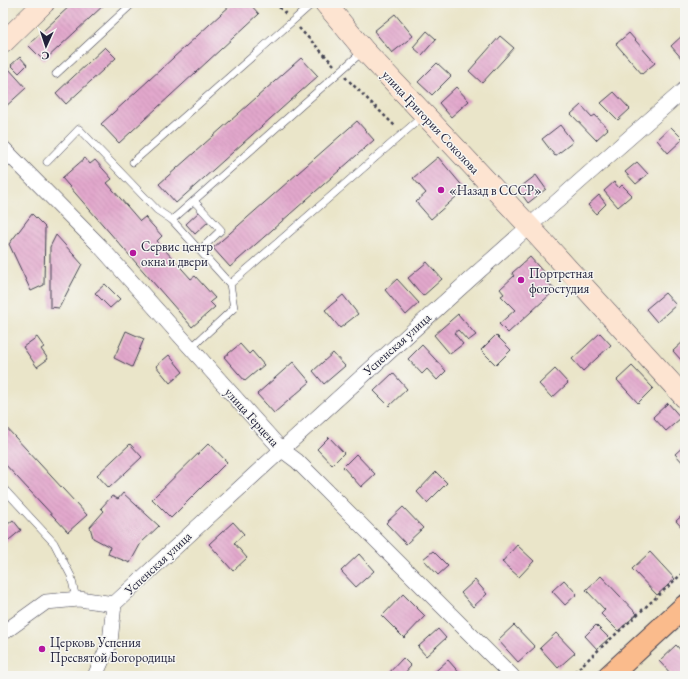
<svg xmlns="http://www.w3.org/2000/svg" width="688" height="679" viewBox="0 0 688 679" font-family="'EB Garamond',serif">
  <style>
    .building { fill: url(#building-back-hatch) }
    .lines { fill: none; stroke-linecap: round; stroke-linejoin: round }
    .lane-casing { stroke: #403f50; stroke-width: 8 }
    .street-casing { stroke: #403f50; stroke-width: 16 }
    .secondary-casing { stroke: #403f50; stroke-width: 22 }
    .primary-casing { stroke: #403f50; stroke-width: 24 }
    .path { stroke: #403f50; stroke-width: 2.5; stroke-dasharray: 3 3; stroke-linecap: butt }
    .lane { stroke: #fff; stroke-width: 7 }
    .street { stroke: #fff; stroke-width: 15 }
    .secondary { stroke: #fde4d1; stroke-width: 21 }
    .primary { stroke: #fabb8c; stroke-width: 22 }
    .poi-dot { fill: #b5179e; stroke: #f6f6f2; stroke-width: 1.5 }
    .labels { text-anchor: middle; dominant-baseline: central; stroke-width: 3; stroke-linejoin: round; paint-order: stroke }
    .street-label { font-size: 13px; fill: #22223b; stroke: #f6f6f2 }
    .poi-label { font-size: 13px; fill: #22223b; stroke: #f6f6f2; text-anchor: start }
  </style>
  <defs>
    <pattern id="building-back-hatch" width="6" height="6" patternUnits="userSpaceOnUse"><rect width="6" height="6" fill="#e2a7cc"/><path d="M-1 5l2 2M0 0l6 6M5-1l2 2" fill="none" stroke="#c28fb0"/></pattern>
  </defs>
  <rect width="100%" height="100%" fill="#f6f6f2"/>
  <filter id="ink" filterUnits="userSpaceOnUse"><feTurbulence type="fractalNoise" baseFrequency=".025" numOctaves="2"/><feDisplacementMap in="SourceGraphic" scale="8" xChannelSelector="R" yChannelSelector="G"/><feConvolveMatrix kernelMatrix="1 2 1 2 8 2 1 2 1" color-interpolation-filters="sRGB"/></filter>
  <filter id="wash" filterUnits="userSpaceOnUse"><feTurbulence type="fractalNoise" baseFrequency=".012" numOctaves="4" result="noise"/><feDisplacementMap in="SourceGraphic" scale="16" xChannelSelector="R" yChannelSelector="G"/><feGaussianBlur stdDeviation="0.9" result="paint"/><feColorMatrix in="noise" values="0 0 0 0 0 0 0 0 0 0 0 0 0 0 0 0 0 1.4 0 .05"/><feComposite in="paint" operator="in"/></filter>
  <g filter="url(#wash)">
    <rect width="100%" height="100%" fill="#eae5c9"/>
    <g id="blocks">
      <!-- building -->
      <g class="building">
        <polygon points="73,3 106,3 44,61 28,45"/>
        <polygon points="233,3 249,3 259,14 119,143 101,124"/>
        <polygon points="395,14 413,36 392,53 374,31"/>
        <polygon points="427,31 436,39 422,55 413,47"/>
        <polygon points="629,33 655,63 642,74 616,44"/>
        <polygon points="685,33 685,58 683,60 671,46"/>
        <polygon points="500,36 514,48 482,83 469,71"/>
        <polygon points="105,47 116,58 66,104 56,93"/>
        <polygon points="20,57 27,65 19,73 11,65"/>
        <polygon points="301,58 318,76 176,203 159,184"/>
        <polygon points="437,63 451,76 432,95 418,82"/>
        <polygon points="8,68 26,88 3,109 3,73"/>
        <polygon points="456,87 469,101 451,117 439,103"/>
        <polygon points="614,92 630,109 618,120 601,103"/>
        <polygon points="581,105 592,117 595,115 608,129 596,140 571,114"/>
        <polygon points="357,121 374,140 230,267 213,248"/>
        <polygon points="560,125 573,142 555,156 542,139"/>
        <polygon points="671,127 683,139 668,153 657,140"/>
        <polygon points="438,157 465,189 431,219 416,202 426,193 413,178"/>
        <polygon points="85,158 90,164 95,160 112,179 107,183 140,221 145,217 162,236 157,241 191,279 195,276 215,298 210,302 215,307 192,327 62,178"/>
        <polygon points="637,162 648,174 636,184 625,172"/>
        <polygon points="536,175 546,189 528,203 518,189"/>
        <polygon points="614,182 619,188 622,185 632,195 618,207 604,191"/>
        <polygon points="599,195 606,204 596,214 588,205"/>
        <polygon points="200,211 209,221 195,234 186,224"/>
        <polygon points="32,214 45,227 44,285 31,291 9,244"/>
        <polygon points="56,235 82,264 59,308 50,307 50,247"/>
        <polygon points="530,257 545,274 542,276 555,290 508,333 499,324 515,310 501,296 504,294 500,289 514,276 512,273"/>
        <polygon points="427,262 442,279 423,296 408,278"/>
        <polygon points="397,279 419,303 406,315 385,290"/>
        <polygon points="105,284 120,299 110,308 95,293"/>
        <polygon points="665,293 676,305 657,322 646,309"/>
        <polygon points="343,295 358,314 340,328 325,310"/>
        <polygon points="458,314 476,335 468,341 458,330 454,333 463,344 450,354 434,335"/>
        <polygon points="126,331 144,339 132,367 114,358"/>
        <polygon points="600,333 611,345 583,371 572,359"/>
        <polygon points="496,335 511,350 496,365 481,350"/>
        <polygon points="37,337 44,347 41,349 48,359 37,367 23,347"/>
        <polygon points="685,340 685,358 682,361 673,351"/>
        <polygon points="240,344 249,354 252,351 264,365 245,381 224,357"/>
        <polygon points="422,345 446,371 437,380 427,369 422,374 408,359"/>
        <polygon points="333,353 345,366 324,384 313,371"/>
        <polygon points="169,355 183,372 170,383 156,366"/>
        <polygon points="293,362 310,382 274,413 257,394"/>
        <polygon points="632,366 653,388 638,403 617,380"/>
        <polygon points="555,369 568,383 552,398 539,384"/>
        <polygon points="393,373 407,389 389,406 374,391"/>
        <polygon points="668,403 681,418 666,431 653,417"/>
        <polygon points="3,424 87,515 68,532 3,462"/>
        <polygon points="329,437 344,453 332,465 317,449"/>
        <polygon points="209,443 227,462 171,518 152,499"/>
        <polygon points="130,444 142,457 109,488 97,475"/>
        <polygon points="685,445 685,465 675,454"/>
        <polygon points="356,454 375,474 361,487 343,467"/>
        <polygon points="436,472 447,483 427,503 417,492"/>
        <polygon points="123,493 159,526 141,543 130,563 108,554 110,547 93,538 90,527 104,511 101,508 112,496 118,499"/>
        <polygon points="403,507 423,528 406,544 386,523"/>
        <polygon points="685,513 685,531 676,521"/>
        <polygon points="13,520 21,530 3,545 3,528"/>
        <polygon points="233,522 244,534 234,543 247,558 233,571 209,544"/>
        <polygon points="517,545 534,561 519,577 502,562"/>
        <polygon points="433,551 448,566 438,575 423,559"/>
        <polygon points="650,552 675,579 657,595 632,569"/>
        <polygon points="359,554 374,571 356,587 341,571"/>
        <polygon points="601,576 637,614 618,631 601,614 605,610 586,590"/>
        <polygon points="475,580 487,594 473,607 461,593"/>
        <polygon points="564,580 577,594 565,605 552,591"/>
        <polygon points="403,594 425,616 404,638 382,616"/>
        <polygon points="514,625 535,647 518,662 498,640"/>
        <polygon points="596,625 609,638 597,649 585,636"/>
        <polygon points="438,629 446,638 426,656 418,647"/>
        <polygon points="556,633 575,653 558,668 540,648"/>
        <polygon points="676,645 685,655 685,676 673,676 659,661"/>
        <polygon points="403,658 411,666 402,676 388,676 387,675"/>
        <polygon points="448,660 462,676 430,676"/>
      </g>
    </g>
  </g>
  <g filter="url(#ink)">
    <use href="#blocks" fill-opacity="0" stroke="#403f50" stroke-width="1"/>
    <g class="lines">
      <defs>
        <g id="lane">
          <polyline points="362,52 172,220 230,284 423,116"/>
          <polyline points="56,74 133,3"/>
          <polyline points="47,162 79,129 157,210 172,220"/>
          <polyline points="133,162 313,3"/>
          <polyline points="194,201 221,230 200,250"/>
          <polyline points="191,348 234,308 230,284"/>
          <polyline points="3,488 54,543 71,576 76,599"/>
        </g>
        <g id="street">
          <polyline points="3,148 98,244 281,449 297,461 512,676"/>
          <polyline points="3,633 46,602 79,599 114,604"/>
          <path d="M95,676L110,642L114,604C302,430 492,257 685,89"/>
        </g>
        <g id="secondary">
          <polyline points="325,3 364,50 528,225 685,398"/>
          <polyline points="3,43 44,3"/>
        </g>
        <polyline id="primary" points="609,676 685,606"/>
      </defs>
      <!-- lane casing -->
      <use href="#lane" class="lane-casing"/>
      <!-- street casing -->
      <use href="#street" class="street-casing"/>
      <!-- secondary casing -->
      <use href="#secondary" class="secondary-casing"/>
      <!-- primary casing -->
      <use href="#primary" class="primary-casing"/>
      <!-- path -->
      <g class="path">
        <polyline points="275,3 286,14"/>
        <polyline points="299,28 334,65"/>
        <polyline points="345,77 396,127"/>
        <polyline points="570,676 685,571"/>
      </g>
      <!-- lane -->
      <use href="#lane" class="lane"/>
      <!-- street -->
      <use href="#street" class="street"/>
      <!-- secondary -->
      <use href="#secondary" class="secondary"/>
      <!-- primary -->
      <use href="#primary" class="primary"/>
    </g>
  </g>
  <!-- markers -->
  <g class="poi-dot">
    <circle cx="441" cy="190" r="4"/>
    <circle cx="133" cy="253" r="4"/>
    <circle cx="521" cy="280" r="4"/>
    <circle cx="42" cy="649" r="4"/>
  </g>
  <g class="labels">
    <!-- street labels -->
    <g class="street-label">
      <text transform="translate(431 122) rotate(47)">улица Григория Соколова</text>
      <text transform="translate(397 344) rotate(-42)">Успенская улица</text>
      <text transform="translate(252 417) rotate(48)">улица Герцена</text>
      <text transform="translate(158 563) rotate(-43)">Успенская улица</text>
    </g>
    <!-- poi labels -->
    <g class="poi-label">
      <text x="449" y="190">«Назад в СССР»</text>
      <text x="141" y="246">Сервис центр<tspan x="141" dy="15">окна и двери</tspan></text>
      <text x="529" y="273">Портретная<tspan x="529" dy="15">фотостудия</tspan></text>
      <text x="50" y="642">Церковь Успения<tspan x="50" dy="15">Пресвятой Богородицы</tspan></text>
    </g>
  </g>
  <!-- margin -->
  <rect width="688" height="679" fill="none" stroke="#f6f6f2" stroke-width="16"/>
  <!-- north arrow -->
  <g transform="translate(46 46) rotate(183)" stroke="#f6f6f2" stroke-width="3" paint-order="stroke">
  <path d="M0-3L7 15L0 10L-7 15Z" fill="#22223b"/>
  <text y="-6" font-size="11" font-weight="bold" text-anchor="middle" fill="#22223b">С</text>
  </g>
</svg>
